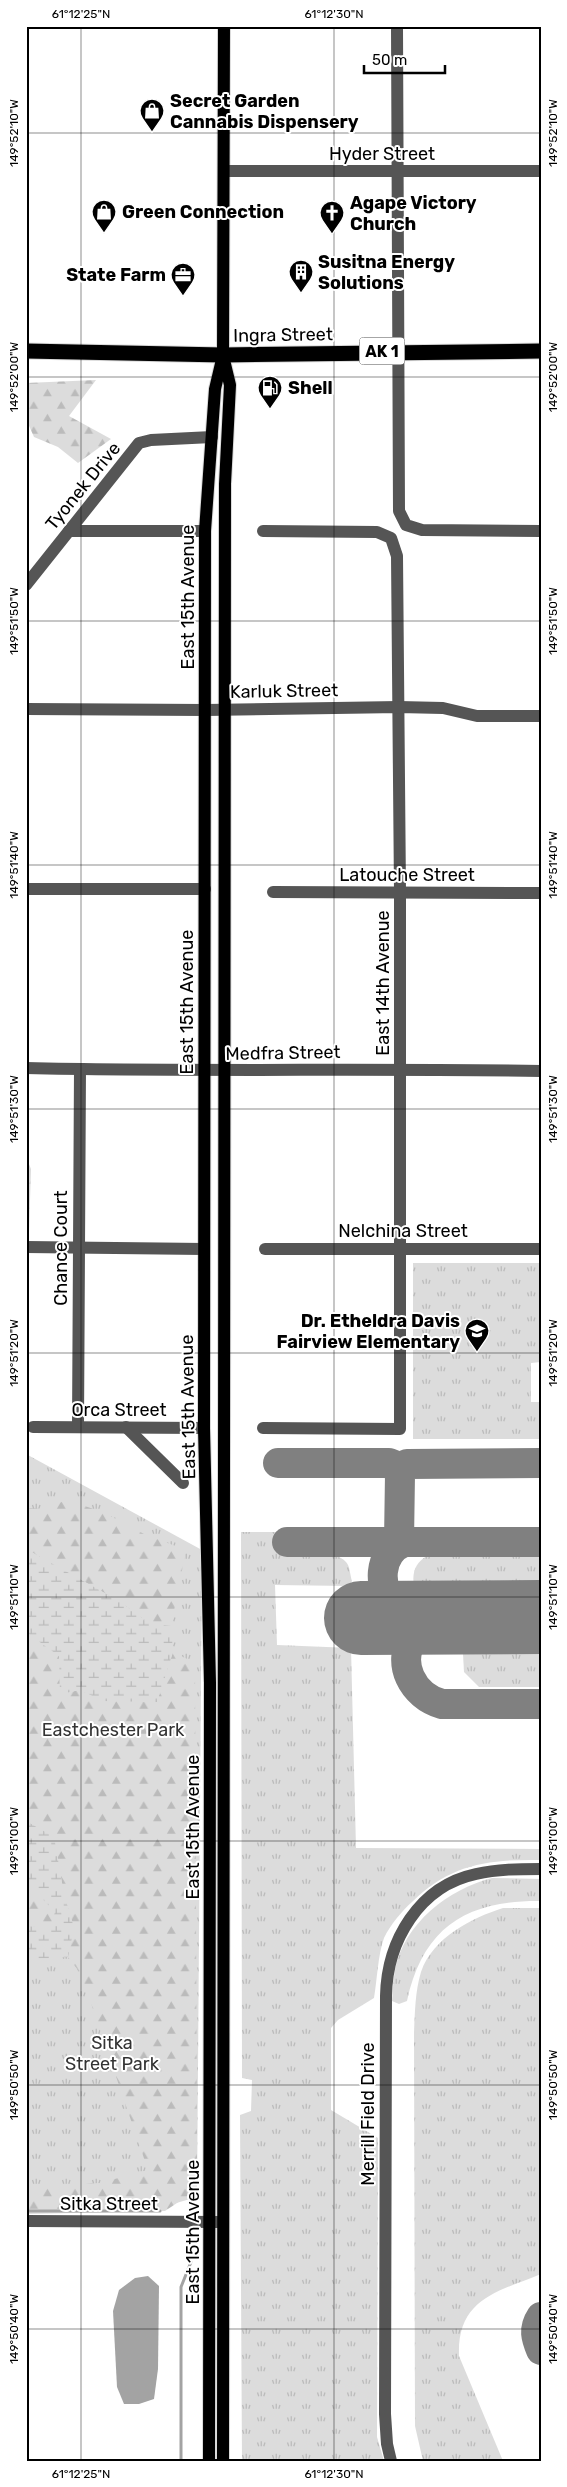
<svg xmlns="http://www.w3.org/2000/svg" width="567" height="2487" viewBox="0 0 567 2487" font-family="Rubik,sans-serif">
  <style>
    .grass { fill: url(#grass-tufts) }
    .forest { fill: url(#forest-firs) }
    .wetland { fill: url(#wetland-marsh) }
    .water { fill: #a3a3a3 }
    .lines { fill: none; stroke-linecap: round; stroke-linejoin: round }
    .stream { stroke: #a3a3a3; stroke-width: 3 }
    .taxiway { stroke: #808080; stroke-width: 30 }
    .runway { stroke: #808080; stroke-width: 74 }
    .major-casing { stroke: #dbdbdb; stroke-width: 14 }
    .highway-casing { stroke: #dbdbdb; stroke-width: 17 }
    .minor { stroke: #555; stroke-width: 12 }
    .major { stroke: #000; stroke-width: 12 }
    .highway { stroke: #000; stroke-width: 15 }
    .ticks { fill: none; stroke: #000; stroke-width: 1; stroke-opacity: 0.45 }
    .labels { text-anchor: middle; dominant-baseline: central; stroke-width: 4; stroke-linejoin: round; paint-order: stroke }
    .shield { fill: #fff; stroke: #4c4c4c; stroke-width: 1 }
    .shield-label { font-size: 16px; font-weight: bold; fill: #000 }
    .poi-label { font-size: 18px; font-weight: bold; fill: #000; stroke: #fff; text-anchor: start }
    .street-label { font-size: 18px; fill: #000; stroke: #fff }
    .park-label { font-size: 18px; fill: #333; stroke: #fff }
    .neatline { fill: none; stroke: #000; stroke-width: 2 }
    .ticks-label { font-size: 12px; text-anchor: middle; fill: #000 }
  </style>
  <defs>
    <pattern id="grass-tufts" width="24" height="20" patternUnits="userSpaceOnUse" patternTransform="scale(1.25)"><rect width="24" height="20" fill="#dcdcdc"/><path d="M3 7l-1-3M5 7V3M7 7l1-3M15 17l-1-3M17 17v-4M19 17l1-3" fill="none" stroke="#bbb"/></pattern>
    <pattern id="forest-firs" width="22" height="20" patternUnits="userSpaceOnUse" patternTransform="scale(1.25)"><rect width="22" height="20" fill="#dcdcdc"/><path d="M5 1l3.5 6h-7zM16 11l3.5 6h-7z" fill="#bbb"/></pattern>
    <pattern id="wetland-marsh" width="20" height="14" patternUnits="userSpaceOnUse" patternTransform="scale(1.25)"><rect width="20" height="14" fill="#dcdcdc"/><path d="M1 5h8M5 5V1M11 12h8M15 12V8" fill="none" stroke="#bbb"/></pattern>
  </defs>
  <rect width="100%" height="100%" fill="#fff"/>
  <!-- grass -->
  <g class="grass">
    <polygon points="413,1263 541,1263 541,1362 531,1363 531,1402 541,1402 541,1439 413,1439"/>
    <polygon points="26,1454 202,1550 197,2197 159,2208 26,2209"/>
    <path d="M241,1532H277L278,1554C294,1554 336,1549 346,1562C350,1566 350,1575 352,1581L349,1586L275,1585L277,1645L351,1648L356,1848L541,1849V1860C489,1859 450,1864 412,1902C402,1911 390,1925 384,1938C378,1954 377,1981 374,1998L338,2020L331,2028V2110L378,2138L377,2437L384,2461H242L240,2115L251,2111L252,2080L242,2078Z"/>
    <path d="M427,1556H541V1591H420L415,1589C411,1576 414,1563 427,1556Z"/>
    <polygon points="484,1641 541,1641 541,1687 479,1687 464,1672 463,1654 473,1643"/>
    <path d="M492,1878L541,1879V1901C467,1900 423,1927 407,2001L399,2004L392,2001C393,1991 393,1980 395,1970C404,1923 449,1889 492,1878Z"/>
    <path d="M503,1908H541V2274C497,2292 457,2299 459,2356L503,2461H423L415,2426L414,2033C415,2012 415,1992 421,1972C433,1937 472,1918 503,1908Z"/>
  </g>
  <!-- forest -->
  <g class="forest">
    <polygon points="96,380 69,416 111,439 78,463 58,447 34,437 26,419 26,383"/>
    <polygon points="26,1157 31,1169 29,1232 26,1232"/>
    <polygon points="66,1500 103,1512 144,1534 186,1550 171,1626 149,1623 119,1601 26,1549 26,1508 45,1509"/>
    <polygon points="26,1632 59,1656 60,1694 80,1690 103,1701 157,1702 173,1652 195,1663 197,2162 195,2191 165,2211 26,2214 26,2188 100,2183 148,2170 81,1974 68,1957 74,1928 64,1894 54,1838 26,1821"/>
    <polygon points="26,1887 33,1889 56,1912 51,1928 26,1926"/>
  </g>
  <!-- wetland -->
  <g class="wetland">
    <polygon points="26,1549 119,1601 149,1623 171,1626 173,1652 157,1702 103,1701 80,1690 60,1694 59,1656 26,1632"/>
    <polygon points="26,1821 54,1837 64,1894 74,1928 68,1957 26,1960 26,1926 50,1928 55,1912 33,1889 26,1887"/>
  </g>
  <!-- water -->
  <polygon class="water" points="148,2276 159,2286 158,2369 154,2399 139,2404 124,2404 117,2387 113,2311 119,2290 135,2278"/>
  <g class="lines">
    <!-- stream -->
    <g class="stream">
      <polyline points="26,2211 160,2211"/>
      <polyline points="181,2461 181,2287 191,2262"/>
    </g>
    <!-- taxiway -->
    <g class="taxiway">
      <polyline points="278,1463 389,1463 394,1465 400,1474"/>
      <polyline points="287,1542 541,1542"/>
      <polyline points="399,1542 400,1474 407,1464 541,1463"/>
      <path d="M404,1542C378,1553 376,1589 397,1608C402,1613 411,1615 418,1618"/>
      <path d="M438,1618C429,1623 420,1627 414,1636C395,1663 413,1696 442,1704H541"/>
      <path d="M541,2317C533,2329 536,2338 541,2350"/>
    </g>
    <!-- runway -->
    <polyline class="runway" points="361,1618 541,1617"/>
    <defs>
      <g id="major">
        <polyline points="209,2461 210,1683 204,1428 205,531 215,389 223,355 224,26"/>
        <polyline points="223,2461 225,484 230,385 224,360"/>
      </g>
      <polyline id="highway" points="26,351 223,355 541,351"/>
    </defs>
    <!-- major casing -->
    <use href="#major" class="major-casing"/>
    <!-- highway casing -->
    <use href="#highway" class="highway-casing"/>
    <!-- minor -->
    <g class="minor">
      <polyline points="397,26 399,511 406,525 422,530 541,531"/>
      <polyline points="224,171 541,171"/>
      <polyline points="69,531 205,531"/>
      <polyline points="263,531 377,532 391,538 397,556 400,892 400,1429 263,1428"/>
      <polyline points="26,585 139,443 151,440 212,437"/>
      <polyline points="26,709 206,710 399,707 443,708 477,716 541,716"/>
      <polyline points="26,889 205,889"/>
      <polyline points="273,892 541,893"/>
      <path d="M26,1068C198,1072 369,1068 541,1071"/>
      <polyline points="26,1247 204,1249"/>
      <polyline points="265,1249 541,1249"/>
      <polyline points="33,1427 204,1428"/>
      <polyline points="78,1427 80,1069"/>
      <polyline points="126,1427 183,1483"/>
      <polyline points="26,2221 220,2222"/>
      <path d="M391,2461L387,2444L385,2414L386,1996C387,1941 419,1886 476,1874C498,1869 519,1869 541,1869"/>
    </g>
    <!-- major -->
    <use href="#major" class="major"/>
    <!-- highway -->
    <use href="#highway" class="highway"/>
  </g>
  <!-- ticks -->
  <path class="ticks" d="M81,26V2461M334,26V2461M26,133H541M26,377H541M26,621H541M26,865H541M26,1109H541M26,1353H541M26,1597H541M26,1841H541M26,2085H541M26,2329H541"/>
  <!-- icons -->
  <defs>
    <symbol id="shop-pin" viewBox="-11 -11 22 30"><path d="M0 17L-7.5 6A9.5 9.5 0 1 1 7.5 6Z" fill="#000" stroke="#fff"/><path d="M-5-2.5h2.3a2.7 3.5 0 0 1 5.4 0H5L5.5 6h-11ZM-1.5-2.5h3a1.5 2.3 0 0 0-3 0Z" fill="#fff"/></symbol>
    <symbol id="church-pin" viewBox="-11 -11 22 30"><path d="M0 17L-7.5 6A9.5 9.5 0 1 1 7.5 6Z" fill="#000" stroke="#fff"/><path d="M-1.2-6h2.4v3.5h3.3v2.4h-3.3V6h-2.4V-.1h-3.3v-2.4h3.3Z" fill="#fff"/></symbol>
    <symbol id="building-pin" viewBox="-11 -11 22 30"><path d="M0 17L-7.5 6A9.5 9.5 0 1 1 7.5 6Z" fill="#000" stroke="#fff"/><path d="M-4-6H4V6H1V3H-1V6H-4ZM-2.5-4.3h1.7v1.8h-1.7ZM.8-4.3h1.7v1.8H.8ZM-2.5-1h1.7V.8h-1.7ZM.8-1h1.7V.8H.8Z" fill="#fff"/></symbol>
    <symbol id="office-pin" viewBox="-11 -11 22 30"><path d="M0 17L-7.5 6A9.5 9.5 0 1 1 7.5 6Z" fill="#000" stroke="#fff"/><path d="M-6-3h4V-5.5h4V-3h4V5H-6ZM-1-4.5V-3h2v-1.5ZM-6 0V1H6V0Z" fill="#fff"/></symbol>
    <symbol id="fuel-pin" viewBox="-11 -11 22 30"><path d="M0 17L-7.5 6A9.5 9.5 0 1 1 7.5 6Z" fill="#000" stroke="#fff"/><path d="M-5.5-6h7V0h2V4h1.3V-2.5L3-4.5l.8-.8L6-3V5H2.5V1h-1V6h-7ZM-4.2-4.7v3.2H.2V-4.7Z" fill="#fff"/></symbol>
    <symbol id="school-pin" viewBox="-11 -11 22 30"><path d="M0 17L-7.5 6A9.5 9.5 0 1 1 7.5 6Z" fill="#000" stroke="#fff"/><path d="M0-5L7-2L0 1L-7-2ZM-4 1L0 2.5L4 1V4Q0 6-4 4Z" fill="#fff"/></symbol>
  </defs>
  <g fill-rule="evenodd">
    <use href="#shop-pin" x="138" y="97" width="28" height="38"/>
    <use href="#shop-pin" x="90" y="198" width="28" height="38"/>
    <use href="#church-pin" x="318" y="199" width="28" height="38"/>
    <use href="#building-pin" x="287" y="258" width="28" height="38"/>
    <use href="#office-pin" x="169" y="261" width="28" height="38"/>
    <use href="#fuel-pin" x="256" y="374" width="28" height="38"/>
    <use href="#school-pin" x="463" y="1317" width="28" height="38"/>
  </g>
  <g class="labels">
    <!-- shield labels -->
    <rect class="shield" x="359.5" y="337.5" width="45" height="27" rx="4"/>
    <g class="shield-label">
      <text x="382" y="351">AK 1</text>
    </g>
    <!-- poi labels -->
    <g class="poi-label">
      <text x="170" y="101">Secret Garden<tspan x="170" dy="21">Cannabis Dispensery</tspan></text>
      <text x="350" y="203">Agape Victory<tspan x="350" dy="21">Church</tspan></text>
      <text x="122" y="212">Green Connection</text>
      <text x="318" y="262">Susitna Energy<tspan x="318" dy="21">Solutions</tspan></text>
      <text x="166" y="275" text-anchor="end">State Farm</text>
      <text x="288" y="388">Shell</text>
      <text x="460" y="1321" text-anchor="end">Dr. Etheldra Davis<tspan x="460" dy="21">Fairview Elementary</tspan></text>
    </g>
    <!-- street labels -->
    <g class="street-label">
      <text x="382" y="154">Hyder Street</text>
      <text transform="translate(283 335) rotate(-1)">Ingra Street</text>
      <text transform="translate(83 486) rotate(-51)">Tyonek Drive</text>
      <text transform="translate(188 597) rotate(-90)">East 15th Avenue</text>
      <text transform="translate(284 691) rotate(-1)">Karluk Street</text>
      <text x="407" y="875">Latouche Street</text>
      <text transform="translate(383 983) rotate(-90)">East 14th Avenue</text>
      <text transform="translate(187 1002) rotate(-90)">East 15th Avenue</text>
      <text transform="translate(283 1053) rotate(-1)">Medfra Street</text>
      <text x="403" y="1231">Nelchina Street</text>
      <text transform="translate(61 1248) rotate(-90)">Chance Court</text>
      <text transform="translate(188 1407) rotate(-91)">East 15th Avenue</text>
      <text x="119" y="1410">Orca Street</text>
      <text transform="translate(193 1827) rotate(-90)">East 15th Avenue</text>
      <text transform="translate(368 2114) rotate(-90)">Merrill Field Drive</text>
      <text x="109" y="2204">Sitka Street</text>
      <text transform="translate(193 2232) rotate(-90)">East 15th Avenue</text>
    </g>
    <!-- park labels -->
    <g class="park-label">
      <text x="113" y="1730">Eastchester Park</text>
      <text x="112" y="2043">Sitka<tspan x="112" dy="21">Street Park</tspan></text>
    </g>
  </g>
  <!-- border -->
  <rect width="567" height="2487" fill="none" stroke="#ffffff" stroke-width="55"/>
  <!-- scale -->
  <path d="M364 65v8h81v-8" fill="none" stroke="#000000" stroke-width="2.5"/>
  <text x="372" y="65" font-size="15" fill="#000000" stroke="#ffffff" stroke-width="4" paint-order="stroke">50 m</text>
  <rect x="28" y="28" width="512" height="2432" class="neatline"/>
  <g class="ticks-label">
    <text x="81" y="18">61°12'25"N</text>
    <text x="334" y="18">61°12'30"N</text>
    <text transform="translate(553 133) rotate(-90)" y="4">149°52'10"W</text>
    <text transform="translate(14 133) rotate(-90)" y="4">149°52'10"W</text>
    <text transform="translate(553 377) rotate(-90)" y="4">149°52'00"W</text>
    <text transform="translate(14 377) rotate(-90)" y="4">149°52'00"W</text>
    <text transform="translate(14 621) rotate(-90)" y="4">149°51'50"W</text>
    <text transform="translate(553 621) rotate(-90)" y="4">149°51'50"W</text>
    <text transform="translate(14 865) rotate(-90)" y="4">149°51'40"W</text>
    <text transform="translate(553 865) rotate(-90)" y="4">149°51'40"W</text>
    <text transform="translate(14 1109) rotate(-90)" y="4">149°51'30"W</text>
    <text transform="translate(553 1109) rotate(-90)" y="4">149°51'30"W</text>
    <text transform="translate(14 1353) rotate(-90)" y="4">149°51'20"W</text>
    <text transform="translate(553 1353) rotate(-90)" y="4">149°51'20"W</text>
    <text transform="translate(14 1597) rotate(-90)" y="4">149°51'10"W</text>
    <text transform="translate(553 1597) rotate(-90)" y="4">149°51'10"W</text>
    <text transform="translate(14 1841) rotate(-90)" y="4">149°51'00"W</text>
    <text transform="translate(553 1841) rotate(-90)" y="4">149°51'00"W</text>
    <text transform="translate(14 2085) rotate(-90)" y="4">149°50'50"W</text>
    <text transform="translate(553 2085) rotate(-90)" y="4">149°50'50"W</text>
    <text transform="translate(14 2329) rotate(-90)" y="4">149°50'40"W</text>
    <text transform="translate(553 2329) rotate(-90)" y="4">149°50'40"W</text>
    <text x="81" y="2478">61°12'25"N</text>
    <text x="334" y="2478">61°12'30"N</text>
  </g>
</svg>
